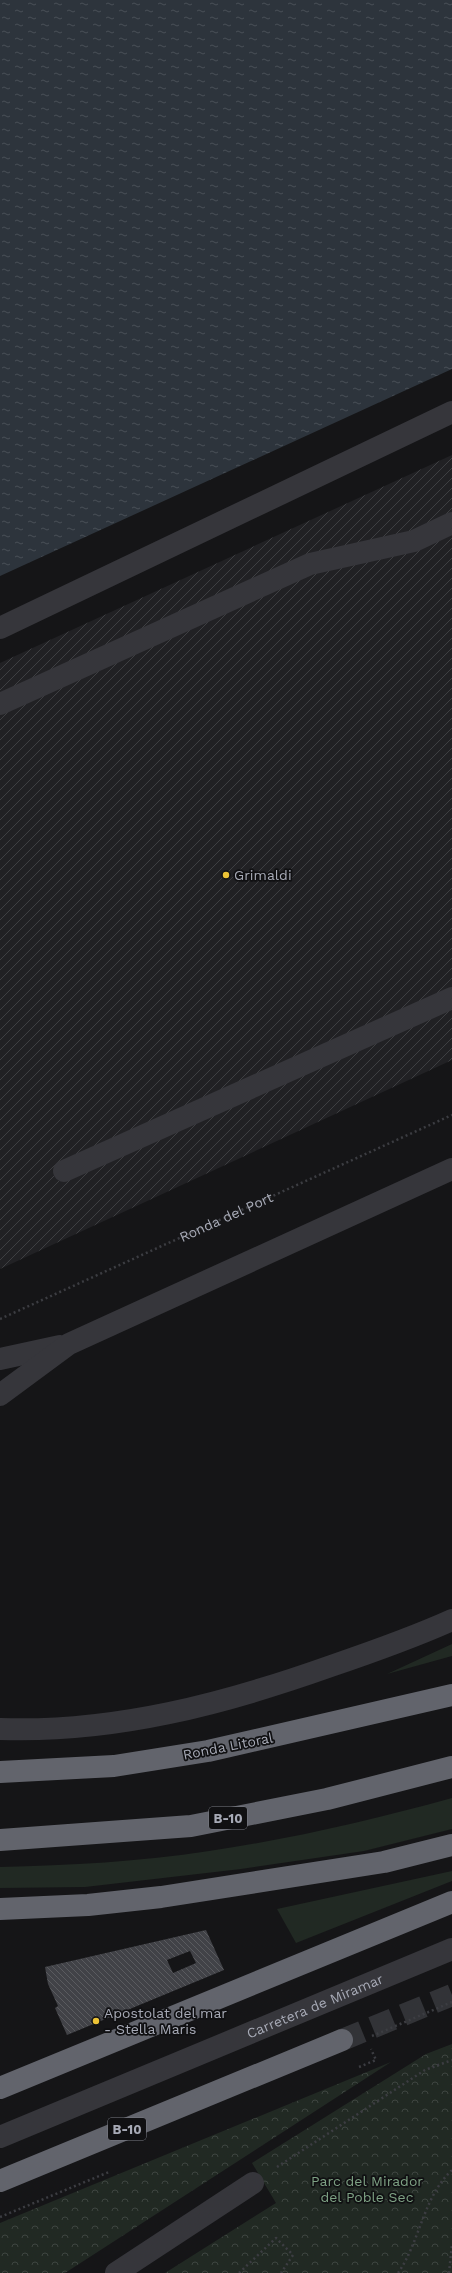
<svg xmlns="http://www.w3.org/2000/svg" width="452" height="2273" viewBox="0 0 452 2273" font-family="'Work Sans',sans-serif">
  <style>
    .industrial { fill: url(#industrial-furrows) }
    .green { fill: #212923 }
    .forest { fill: url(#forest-crowns) }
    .water { fill: url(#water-ripples) }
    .building { fill: url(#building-back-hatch); fill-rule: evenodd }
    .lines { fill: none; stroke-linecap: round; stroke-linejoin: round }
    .highway-tunnel { stroke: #323337; stroke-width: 22; stroke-dasharray: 22 11; stroke-linecap: butt }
    .path { stroke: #3c3d42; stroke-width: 2.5; stroke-dasharray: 2 3; stroke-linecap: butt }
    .minor { stroke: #36363b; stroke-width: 22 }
    .highway { stroke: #62646c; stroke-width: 22 }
    .poi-dot { fill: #edc336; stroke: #101012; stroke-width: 1.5 }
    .labels { text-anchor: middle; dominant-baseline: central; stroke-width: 3.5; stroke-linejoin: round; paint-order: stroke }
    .shield { fill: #101012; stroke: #7a7c85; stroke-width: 1 }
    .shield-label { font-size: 13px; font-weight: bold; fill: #a7aab6 }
    .poi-label { font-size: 14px; fill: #a7aab6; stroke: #101012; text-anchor: start }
    .street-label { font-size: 14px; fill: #a7aab6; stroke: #101012 }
    .park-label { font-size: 14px; fill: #7ea184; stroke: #101012 }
  </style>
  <defs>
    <pattern id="industrial-furrows" width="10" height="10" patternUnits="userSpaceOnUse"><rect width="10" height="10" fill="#212124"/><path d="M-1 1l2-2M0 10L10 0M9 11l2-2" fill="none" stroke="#3e3f42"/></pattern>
    <pattern id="forest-crowns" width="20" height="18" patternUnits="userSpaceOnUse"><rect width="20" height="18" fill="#212923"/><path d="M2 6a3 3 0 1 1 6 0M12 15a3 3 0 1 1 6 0" fill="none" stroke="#3e4541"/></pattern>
    <pattern id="water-ripples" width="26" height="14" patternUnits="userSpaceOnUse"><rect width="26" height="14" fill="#2d343c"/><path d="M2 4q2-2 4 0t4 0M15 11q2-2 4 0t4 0" fill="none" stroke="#494f56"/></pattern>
    <pattern id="building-back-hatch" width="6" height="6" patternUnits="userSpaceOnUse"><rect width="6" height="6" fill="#414247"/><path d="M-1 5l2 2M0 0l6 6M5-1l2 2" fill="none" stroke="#5a5b5f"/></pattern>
  </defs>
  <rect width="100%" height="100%" fill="#151517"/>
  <!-- industrial -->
  <polygon class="industrial" points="452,455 452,1060 0,1269 0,663"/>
  <!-- green -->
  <g class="green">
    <polygon points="452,1644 452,1656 387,1674"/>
    <path d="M452,1798V1829L364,1851L241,1869L85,1887L0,1888V1867C70,1865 140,1862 209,1851C291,1839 372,1820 452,1798Z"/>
    <polygon points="452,1871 452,1881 296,1943 277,1909"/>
  </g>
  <!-- forest -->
  <g class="forest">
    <polygon points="452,2044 452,2273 165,2273 276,2203 252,2163 426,2054"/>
    <polygon points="391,2062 65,2273 0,2273 0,2223"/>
  </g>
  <!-- water -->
  <polygon class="water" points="0,0 452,0 452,369 0,576"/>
  <!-- building -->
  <path class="building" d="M206,1930L224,1970L67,2035L55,2008L58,2006L48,1984L45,1967ZM190,1951L196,1963L173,1973L167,1960Z"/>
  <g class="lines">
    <!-- highway-tunnel -->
    <polyline class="highway-tunnel" points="342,2040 452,1995"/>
    <!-- path -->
    <g class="path">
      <path id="s1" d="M0,1319L452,1115"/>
      <polyline points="372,2036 452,2002"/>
      <polyline points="359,2067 376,2060 371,2049"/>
      <polyline points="277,2167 425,2070 452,2060"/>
      <polyline points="0,2217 109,2172"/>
      <polyline points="239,2273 276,2238 293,2255 281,2273"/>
      <path d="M398,2273C420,2242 423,2197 452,2170"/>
      <polyline points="449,2273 452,2244"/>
    </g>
    <!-- minor -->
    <g class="minor">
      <polyline points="0,628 452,412"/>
      <polyline points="0,704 310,564 414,541 452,523"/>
      <polyline points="64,1171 452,998"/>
      <polyline points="0,1359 60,1346"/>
      <polyline points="0,1395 69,1344 452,1169"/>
      <path d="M0,1729C114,1733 224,1704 331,1666C372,1652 412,1638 452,1620"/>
      <path id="s2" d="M0,2137L452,1949"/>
      <polyline points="116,2273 253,2183"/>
    </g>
    <!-- highway -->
    <g class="highway">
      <polyline points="0,1772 114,1766 208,1751 452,1695"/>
      <polyline points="0,1840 191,1826 327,1799 452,1767"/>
      <polyline points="0,1909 88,1905 161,1897 384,1862 452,1845"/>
      <polyline points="0,2088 452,1902"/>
      <polyline points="0,2181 342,2040"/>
    </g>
  </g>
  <!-- markers -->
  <g class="poi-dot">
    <circle cx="226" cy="875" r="4"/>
    <circle cx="96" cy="2021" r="4"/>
  </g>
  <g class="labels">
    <!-- shield labels -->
    <g class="shield">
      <rect x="209" y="1807" width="38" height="22" rx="3"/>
      <rect x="108" y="2118" width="38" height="22" rx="3"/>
    </g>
    <g class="shield-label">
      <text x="228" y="1818">B-10</text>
      <text x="127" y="2129">B-10</text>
    </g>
    <!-- poi labels -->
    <g class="poi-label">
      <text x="234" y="875">Grimaldi</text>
      <text x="104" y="2013">Apostolat del mar<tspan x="104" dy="16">- Stella Maris</tspan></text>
    </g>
    <!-- street labels -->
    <g class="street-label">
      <text stroke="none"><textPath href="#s1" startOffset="248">Ronda del Port</textPath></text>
      <text transform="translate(228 1746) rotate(-11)">Ronda Litoral</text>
      <text stroke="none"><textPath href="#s2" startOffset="341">Carretera de Miramar</textPath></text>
    </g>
    <!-- park labels -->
    <g class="park-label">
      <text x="367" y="2181">Parc del Mirador<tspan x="367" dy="16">del Poble Sec</tspan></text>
    </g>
  </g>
</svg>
